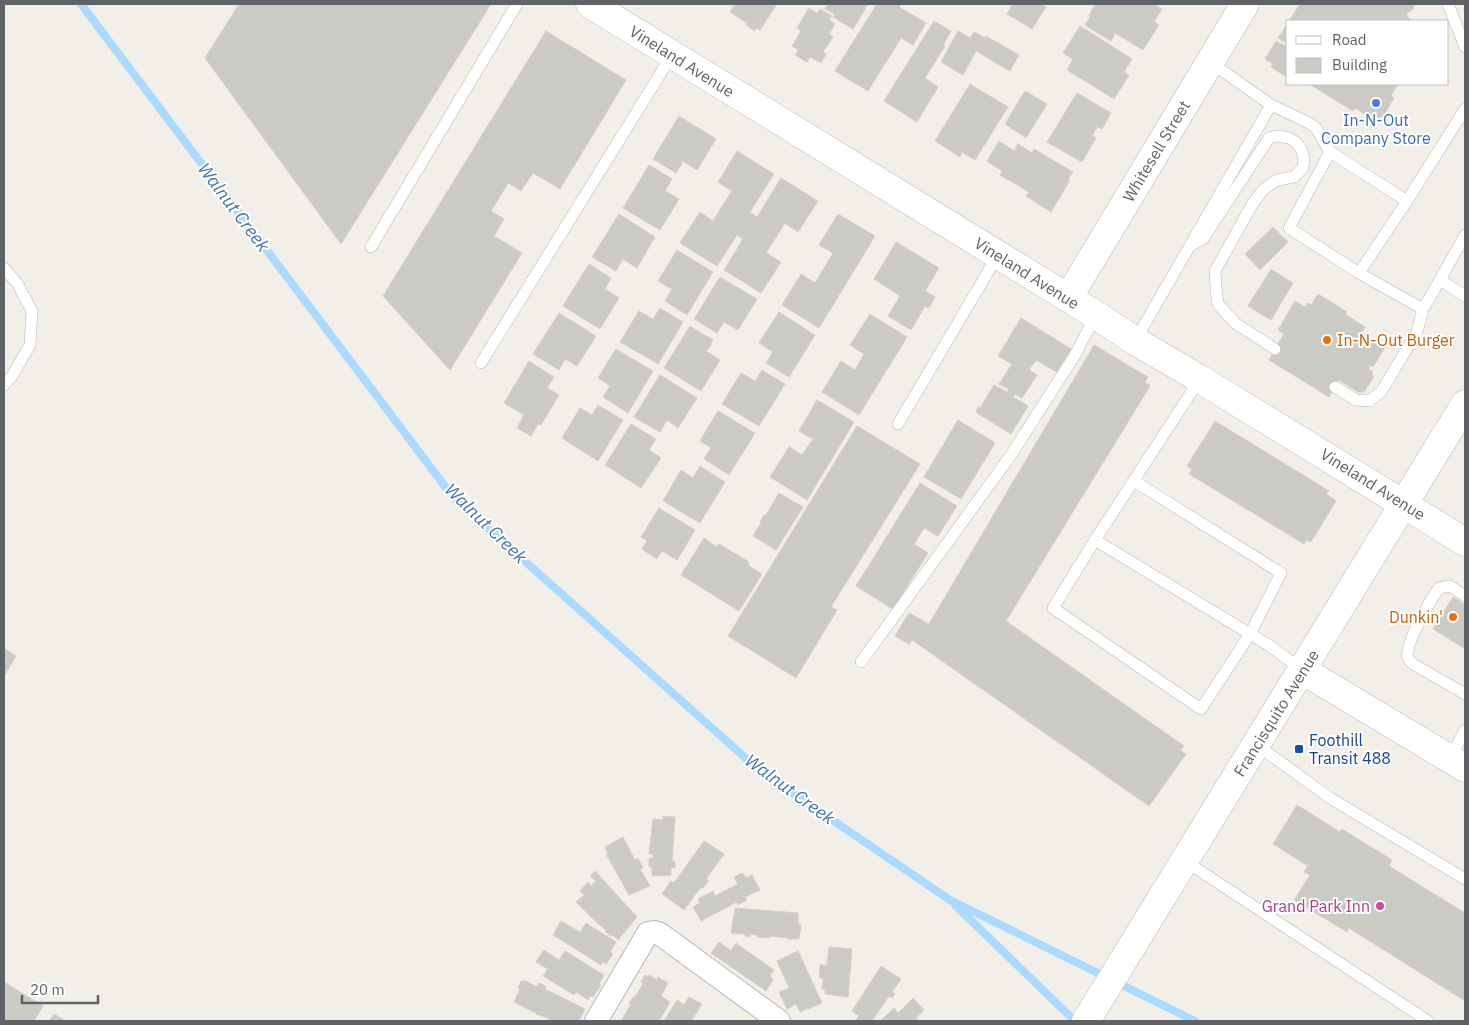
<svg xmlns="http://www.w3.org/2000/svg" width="1469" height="1025" viewBox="0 0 1469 1025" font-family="'IBM Plex Sans',sans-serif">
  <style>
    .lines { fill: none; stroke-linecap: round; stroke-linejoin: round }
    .stream { stroke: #aadaff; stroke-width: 8 }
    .building { fill: #cccac5; stroke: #d6d1c6 }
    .lane-casing { stroke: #b5b8bc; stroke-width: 12 }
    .street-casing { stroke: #b5b8bc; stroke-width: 24 }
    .secondary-casing { stroke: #b6babf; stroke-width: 29 }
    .lane { stroke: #fff; stroke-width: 11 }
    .street { stroke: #fff; stroke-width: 22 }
    .secondary { stroke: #fff; stroke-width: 28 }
    .shop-dot { fill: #3f7fe0; stroke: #fff; stroke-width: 2 }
    .food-dot { fill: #e8710a; stroke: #fff; stroke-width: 2 }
    .transit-dot { fill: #1a4fb4; stroke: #fff; stroke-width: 2 }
    .hotel-dot { fill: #d1479c; stroke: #fff; stroke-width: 2 }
    .labels { text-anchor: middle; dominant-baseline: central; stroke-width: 4; stroke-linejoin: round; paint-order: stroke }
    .street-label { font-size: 16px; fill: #5f6368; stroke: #fff }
    .shop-label { font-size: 16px; fill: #366cbe; stroke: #fff }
    .food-label { font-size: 16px; fill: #c56008; stroke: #fff; text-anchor: start }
    .transit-label { font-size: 16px; fill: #164399; stroke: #fff; text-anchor: start }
    .hotel-label { font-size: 16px; fill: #b23c85; stroke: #fff; text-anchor: end }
    .water-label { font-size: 18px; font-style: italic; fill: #4174aa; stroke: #fff }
  </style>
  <rect width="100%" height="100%" fill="#f1efe8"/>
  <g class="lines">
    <!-- stream -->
    <g class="stream">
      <polyline points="81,4 453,497 759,770 950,900 1195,1021"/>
      <polyline points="956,906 1075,1021"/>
    </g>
  </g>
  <!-- building -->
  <g class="building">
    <polygon points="239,4 491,4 341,244 205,58"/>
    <polygon points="735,4 777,4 760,30 756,28 754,31 746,25 747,23 730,12"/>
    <polygon points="828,4 868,4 853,29 833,17 835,14 825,9"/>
    <polygon points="877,4 902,4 899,7 926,23 913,45 901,38 868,91 835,71"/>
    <polygon points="1013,4 1040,4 1046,7 1032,29 1007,14"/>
    <polygon points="1093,4 1154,4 1162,9 1154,22 1159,25 1143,50 1115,33 1111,41 1085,25 1090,17 1089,16 1094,6"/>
    <polygon points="1300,4 1414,4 1413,9 1406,14 1411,21 1289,21"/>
    <polygon points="809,8 817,13 820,9 832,16 829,20 835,24 829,34 833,37 823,52 826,54 821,63 810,57 807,62 795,55 799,50 792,46 801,31 797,28"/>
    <polygon points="934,21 951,31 943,45 945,46 925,78 938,87 917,122 884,101"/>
    <polygon points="1288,23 1288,78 1271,67 1273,64 1265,59 1276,41 1285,46 1287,43 1278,38"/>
    <polygon points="1080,26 1132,59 1124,72 1129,75 1114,99 1067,70 1073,59 1063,53"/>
    <polygon points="546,31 626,80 560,189 533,173 521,191 508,183 491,211 504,219 494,236 522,253 450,370 383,296"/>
    <polygon points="958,31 970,38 974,32 985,38 986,36 1019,55 1010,71 976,51 963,75 941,62"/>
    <polygon points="970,84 1008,107 975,160 962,152 960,157 935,141"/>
    <polygon points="1309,84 1398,84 1391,95 1394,98 1379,123 1355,108 1353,111"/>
    <polygon points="1025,91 1047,104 1026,138 1005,124"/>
    <polygon points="1077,93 1111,113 1102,129 1097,127 1092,136 1096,138 1082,162 1047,142"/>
    <polygon points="679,116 716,139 697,170 683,161 676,173 653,159"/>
    <polygon points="999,141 1014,151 1018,144 1032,153 1034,149 1073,172 1068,179 1070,180 1051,212 1026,196 1029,192 1000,175 1002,171 987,161"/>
    <polygon points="737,151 774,174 750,212 757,217 781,178 818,201 798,232 785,223 766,253 781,262 761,293 724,270 743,239 737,235 717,266 680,243 700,212 713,221 732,191 718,182"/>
    <polygon points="649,165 672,179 665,191 679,199 660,230 623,208"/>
    <polygon points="619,214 655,237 637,268 623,259 616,271 592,257"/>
    <polygon points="838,214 875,236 819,328 782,305 801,274 815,283 833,253 819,245"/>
    <polygon points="1273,227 1288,242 1260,270 1245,254"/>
    <polygon points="896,242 939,268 925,291 935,297 929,308 925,306 911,330 888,316 900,296 874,279"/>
    <polygon points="677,250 713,272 687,315 665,301 672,289 658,281"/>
    <polygon points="589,264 611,278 605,289 619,298 600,329 563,306"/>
    <polygon points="1271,269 1293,283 1271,320 1248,306"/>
    <polygon points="720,277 757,299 738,330 724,322 717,333 694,319"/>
    <polygon points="1318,294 1347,312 1341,323 1346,315 1365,327 1362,332 1385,347 1373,367 1371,365 1368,369 1372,371 1373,378 1364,392 1358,392 1339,380 1329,397 1269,360 1284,334 1278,330 1295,301 1305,307 1308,303 1311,305"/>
    <polygon points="660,308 683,322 658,364 620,342 639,311 653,319"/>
    <polygon points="779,312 815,335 789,377 766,363 773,352 759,343"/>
    <polygon points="559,313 596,336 577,366 565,359 559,370 533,354"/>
    <polygon points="870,314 907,337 859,415 822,392 841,361 855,370 864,354 850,345"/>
    <polygon points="1021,318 1071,349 1057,372 1036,360 1029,370 1037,375 1022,398 1015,394 1013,397 1028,406 1011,434 977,413 976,411 978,407 980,408 994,385 1007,392 1009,389 999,384 1012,364 998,356"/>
    <polygon points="690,326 713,340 710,344 712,344 706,351 720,360 701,391 664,368"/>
    <polygon points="1094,345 1148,377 1145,382 1150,386 1006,621 1184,746 1180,750 1186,754 1149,806 912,640 909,644 895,636 909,613 929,624"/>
    <polygon points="616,349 653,371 628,413 603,397 610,386 598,378"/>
    <polygon points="529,361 554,377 547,388 559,395 541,425 538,424 531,436 517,428 524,415 504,403"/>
    <polygon points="762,370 785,384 759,426 722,404 741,373 755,381"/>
    <polygon points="660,375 697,398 678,428 667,420 660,432 634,417"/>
    <polygon points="817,400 854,422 807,500 770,477 789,447 802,455 813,439 799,431"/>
    <polygon points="598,405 623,420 598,461 562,438 580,408 592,415"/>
    <polygon points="718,411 755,433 729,475 704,459 711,448 700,441"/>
    <polygon points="958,420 995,443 961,499 924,477"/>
    <polygon points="1215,421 1329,491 1326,494 1336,501 1311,542 1307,540 1304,544 1189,474 1192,469 1187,466"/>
    <polygon points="631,424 656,439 649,450 661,458 641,488 605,465"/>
    <polygon points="857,426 920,464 831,607 837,610 796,678 728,636"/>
    <polygon points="700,466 725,482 700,523 663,501 681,470 693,478"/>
    <polygon points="920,483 957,506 938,536 924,528 914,544 928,553 893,609 856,586"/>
    <polygon points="779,493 803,507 776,550 753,536 761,523 760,522 764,515 766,515"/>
    <polygon points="659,508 695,530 677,560 662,551 657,559 642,549 647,541 641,537"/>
    <polygon points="704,538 717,547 719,544 749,562 748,565 762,574 739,611 681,575"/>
    <polygon points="1453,597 1465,605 1465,649 1433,629"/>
    <polygon points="4,648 16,656 4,676"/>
    <polygon points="1297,805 1340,832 1342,829 1392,860 1389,866 1465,913 1465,1001 1349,928 1347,932 1294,900 1310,875 1304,872 1308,866 1273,844"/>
    <polygon points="663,816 675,817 672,861 675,861 675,868 671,868 671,875 652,876 652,867 649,867 649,858 653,859 653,854 649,854 653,819 663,820"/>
    <polygon points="623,837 635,860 638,858 643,868 640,869 650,886 629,895 606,854 608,853 605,847"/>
    <polygon points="704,841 724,854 706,879 709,881 703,888 701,887 684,910 662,894 671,881 674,883"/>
    <polygon points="595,871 637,917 618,940 613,935 611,937 605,931 606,930 596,922 597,920 595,921 576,902 584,895 580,891 588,882 591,886 596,881 590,876"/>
    <polygon points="742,873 746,878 752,875 760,890 745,897 747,900 738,905 737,902 701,921 693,907 700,903 698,899 713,891 715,896 738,884 734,877"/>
    <polygon points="735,908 798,913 798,924 801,924 799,939 787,939 788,938 770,936 770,938 757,937 757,935 750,934 750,937 745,936 745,934 731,933"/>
    <polygon points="561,921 580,932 586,923 616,942 610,952 613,954 606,964 603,962 601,965 553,935"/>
    <polygon points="719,942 731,951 736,943 774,970 770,975 773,980 766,991 711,953"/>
    <polygon points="829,947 852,949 848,997 825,994 825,989 822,989 823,978 819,978 820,965 827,965"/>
    <polygon points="544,950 559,960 565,951 604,975 599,984 601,985 593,997 590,996 588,1000 576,992 574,995 543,976 548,969 536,962"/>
    <polygon points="798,951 822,1003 800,1012 796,1004 787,1009 779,992 789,988 777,961"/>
    <polygon points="881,966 901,979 892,992 895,994 892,998 889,996 872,1021 855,1021 859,1016 852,1011"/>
    <polygon points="645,975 648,977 649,975 657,980 658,977 668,983 661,996 670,1002 659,1021 621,1021 631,1004 629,1003 633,997 635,997 643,984 641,982"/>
    <polygon points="524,980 537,987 539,983 546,986 545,989 585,1009 579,1021 550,1021 548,1018 536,1014 536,1013 514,1002 520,989 518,988 521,981 523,982"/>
    <polygon points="4,982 43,1006 34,1021 4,1021"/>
    <polygon points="689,997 702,1004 692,1020 693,1021 664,1021 677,1000 684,1005"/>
    <polygon points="913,998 924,1010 916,1018 919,1021 880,1021 894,1008 898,1013"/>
    <polygon points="54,1014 66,1021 49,1021"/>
  </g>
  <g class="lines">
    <defs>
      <g id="lane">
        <polyline points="1448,4 1465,47"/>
        <polyline points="1210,62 1271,105"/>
        <polyline points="1330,152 1289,228 1359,273"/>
        <polyline points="1407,201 1359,273 1423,309 1440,280"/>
        <polyline points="1465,235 1440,280 1465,296"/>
        <polyline points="1190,246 1203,239 1269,138 1277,136 1289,138 1296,142 1301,149 1304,158 1303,168 1294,177 1277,180 1264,189 1253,203 1215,271 1216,288 1218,304 1235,323 1275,349"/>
        <polyline points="371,247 517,4"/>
        <polyline points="4,268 17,283 32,311 30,345 12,376 4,385"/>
        <polyline points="1135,341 1271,105 1309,123 1316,128 1330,152 1407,201 1465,109"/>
        <polyline points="481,363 672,55"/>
        <polyline points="1200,379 1095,540 1270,646 1302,670"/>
        <polyline points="1335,387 1356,400 1369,401 1381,392 1417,332 1423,309"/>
        <polyline points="898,424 998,255"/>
        <polyline points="1095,540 1053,608 1201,709 1250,634 1281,573 1134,481"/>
        <path d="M1465,596L1450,586L1439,588C1431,599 1404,645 1408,658C1409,660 1411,662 1413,664L1465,694"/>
        <polyline points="861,662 1011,455 1075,355 1096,315"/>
        <polyline points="1257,745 1330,798 1465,879"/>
        <polyline points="1450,759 1465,730"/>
        <polyline points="1185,861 1428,1021"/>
      </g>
      <polyline id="street" points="596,1021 648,933 654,932 660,934 779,1021"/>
      <g id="secondary">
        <polyline points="590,4 1096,315 1135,341 1200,379 1465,542"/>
        <polyline points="1068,298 1245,4"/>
        <polyline points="1302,670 1465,768"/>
        <polyline points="1086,1021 1465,404"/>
      </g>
    </defs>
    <!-- lane casing -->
    <use href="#lane" class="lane-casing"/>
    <!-- street casing -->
    <use href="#street" class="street-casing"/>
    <!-- secondary casing -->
    <use href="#secondary" class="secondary-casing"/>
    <!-- lane -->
    <use href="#lane" class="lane"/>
    <!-- street -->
    <use href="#street" class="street"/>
    <!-- secondary -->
    <use href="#secondary" class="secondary"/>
  </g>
  <!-- markers -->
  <circle class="shop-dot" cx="1376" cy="103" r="5"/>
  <g class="food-dot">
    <circle cx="1327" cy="340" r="5"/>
    <circle cx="1453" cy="617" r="5"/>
  </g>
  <rect class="transit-dot" x="1294" y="744" width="10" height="10" rx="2.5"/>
  <circle class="hotel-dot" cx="1380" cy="906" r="5"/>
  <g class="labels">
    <!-- street labels -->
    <g class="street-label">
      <text transform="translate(682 61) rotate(32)">Vineland Avenue</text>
      <text transform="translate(1156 151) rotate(-59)">Whitesell Street</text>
      <text transform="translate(1027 273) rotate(32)">Vineland Avenue</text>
      <text transform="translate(1373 484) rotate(32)">Vineland Avenue</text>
      <text transform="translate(1276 713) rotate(-58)">Francisquito Avenue</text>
    </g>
    <!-- shop labels -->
    <g class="shop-label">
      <text x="1376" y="120">In-N-Out<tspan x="1376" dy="18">Company Store</tspan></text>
    </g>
    <!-- food labels -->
    <g class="food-label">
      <text x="1337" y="340">In-N-Out Burger</text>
      <text x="1443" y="617" text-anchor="end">Dunkin'</text>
    </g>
    <!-- transit labels -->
    <g class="transit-label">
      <text x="1309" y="740">Foothill<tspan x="1309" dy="18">Transit 488</tspan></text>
    </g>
    <!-- hotel labels -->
    <g class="hotel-label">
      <text x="1370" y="906">Grand Park Inn</text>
    </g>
    <!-- water labels -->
    <g class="water-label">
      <text transform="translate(234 207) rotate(53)">Walnut Creek</text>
      <text transform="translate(486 523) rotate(44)">Walnut Creek</text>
      <text transform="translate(790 789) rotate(36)">Walnut Creek</text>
    </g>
  </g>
  <!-- border -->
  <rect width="1469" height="1025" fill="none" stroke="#5f6368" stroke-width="10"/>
  <!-- legend -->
  <rect x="1286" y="20" width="162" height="65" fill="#ffffff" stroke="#bfc1c3"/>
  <rect x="1296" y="36" width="25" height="8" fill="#ffffff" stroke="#bfc1c3"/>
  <text x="1332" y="45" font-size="15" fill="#5f6368">Road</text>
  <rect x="1296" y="58" width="25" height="15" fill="#cccac5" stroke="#bfc1c3"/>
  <text x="1332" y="70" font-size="15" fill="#5f6368">Building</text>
  <!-- scale -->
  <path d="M22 995v8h76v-8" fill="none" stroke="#5f6368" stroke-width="2.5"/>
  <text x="30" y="995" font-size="15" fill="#5f6368" stroke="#ffffff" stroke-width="4" paint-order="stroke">20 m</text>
</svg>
